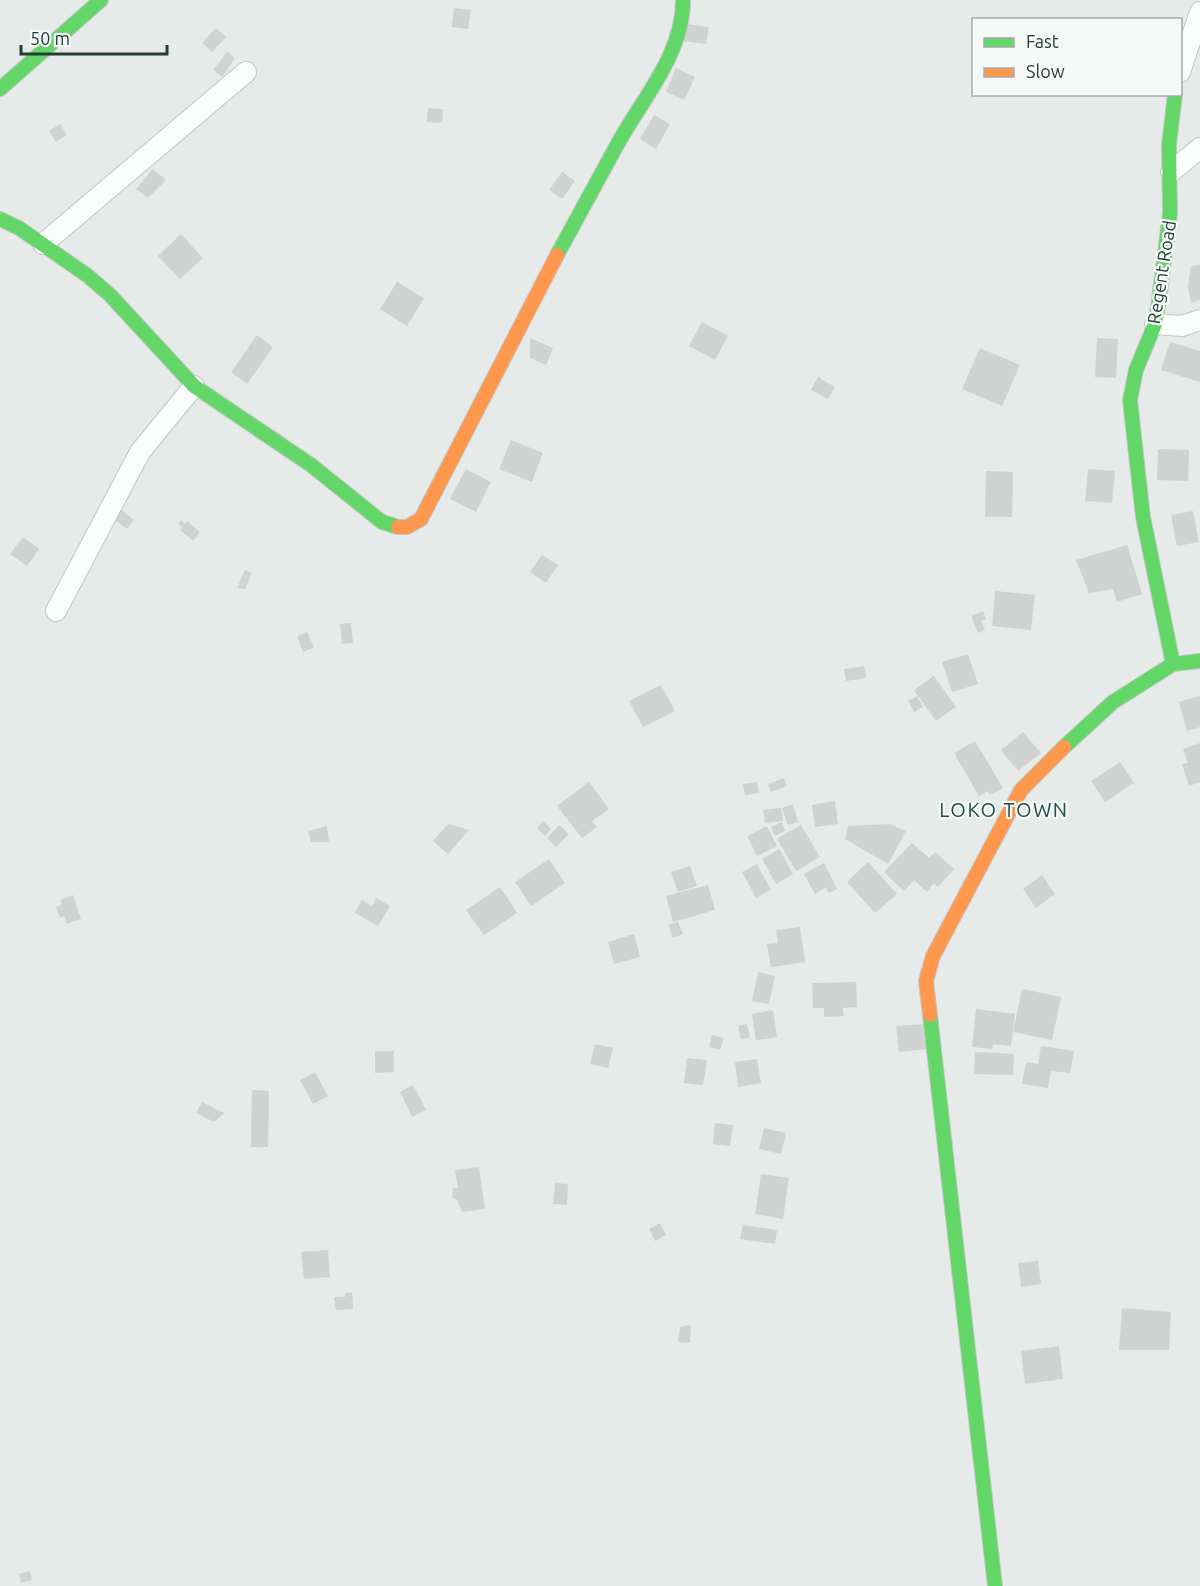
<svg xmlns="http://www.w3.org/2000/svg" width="1200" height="1586" viewBox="0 0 1200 1586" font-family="Ubuntu,sans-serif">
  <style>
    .building { fill: #ced3d1 }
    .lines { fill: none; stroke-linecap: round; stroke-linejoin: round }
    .street-casing { stroke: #c3c7c5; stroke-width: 22 }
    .fast-casing { stroke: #c2c8c5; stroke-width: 16 }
    .slow-casing { stroke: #c2c8c5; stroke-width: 16 }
    .street { stroke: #fbfcfc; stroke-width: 20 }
    .fast { stroke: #63d668; stroke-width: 14 }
    .slow { stroke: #ff974d; stroke-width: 14 }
    .labels { text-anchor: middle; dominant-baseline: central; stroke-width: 4.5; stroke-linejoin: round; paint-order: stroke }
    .street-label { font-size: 18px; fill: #253c37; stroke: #f4f9f7 }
    .neighbourhood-label { font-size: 20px; letter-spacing: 1.5px; fill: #224c45; stroke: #f4f9f7 }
  </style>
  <rect width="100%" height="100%" fill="#e6eae8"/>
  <!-- building -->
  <g class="building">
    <polygon points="454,8 471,10 468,29 452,27"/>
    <polygon points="686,24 709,27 706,44 683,41"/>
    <polygon points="216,28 226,37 212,52 202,43"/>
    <polygon points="227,52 235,58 222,77 213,70"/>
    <polygon points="676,68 695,77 684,100 666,92"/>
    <polygon points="428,108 443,109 442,123 427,122"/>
    <polygon points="654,115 670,124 656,149 640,139"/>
    <polygon points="60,124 67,135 56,142 49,131"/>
    <polygon points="153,169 166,180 148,198 136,189"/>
    <polygon points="562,172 575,181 562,199 549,190"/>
    <polygon points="181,234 203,258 180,279 158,256"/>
    <polygon points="1200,265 1200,300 1191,303 1188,286 1191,266"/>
    <polygon points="397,282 424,298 407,326 380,309"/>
    <polygon points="702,322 728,336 715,360 689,346"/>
    <polygon points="257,335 273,347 247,384 231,372"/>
    <polygon points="530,338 553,348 546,365 530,358"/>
    <polygon points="1097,338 1118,339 1116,378 1095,377"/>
    <polygon points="1170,342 1200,351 1200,382 1161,370"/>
    <polygon points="980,348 1020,365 1002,406 962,389"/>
    <polygon points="818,377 835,387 828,399 811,390"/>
    <polygon points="511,440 543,453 532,482 499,469"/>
    <polygon points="1158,449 1189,450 1188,481 1157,480"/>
    <polygon points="466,469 491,482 476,512 450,499"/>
    <polygon points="1088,469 1115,471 1112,503 1085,501"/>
    <polygon points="986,471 1013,472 1012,517 985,517"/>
    <polygon points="120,509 134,520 127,529 112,518"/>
    <polygon points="1193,511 1199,542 1177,546 1171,515"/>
    <polygon points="181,520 185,524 187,521 200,532 193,541 180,530 182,527 178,524"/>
    <polygon points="23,537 39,549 27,566 10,554"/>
    <polygon points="1127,545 1142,594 1117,602 1113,589 1089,593 1076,560"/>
    <polygon points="542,555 558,565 546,583 530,572"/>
    <polygon points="245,570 252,573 245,589 237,588"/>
    <polygon points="995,591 1035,595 1031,630 992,626"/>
    <polygon points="983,611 986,619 981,621 985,630 978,633 971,616"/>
    <polygon points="351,623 353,643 342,644 340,624"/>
    <polygon points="307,632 314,647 303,652 297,636"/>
    <polygon points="968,654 978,684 952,692 942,662"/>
    <polygon points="864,666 866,678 846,681 844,669"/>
    <polygon points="934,676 956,707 936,721 914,690"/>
    <polygon points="661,685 675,711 643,727 629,701"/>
    <polygon points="917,696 923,707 914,712 908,701"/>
    <polygon points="1200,696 1200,727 1187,731 1179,702"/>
    <polygon points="1023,732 1041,753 1018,771 1001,750"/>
    <polygon points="975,741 1003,788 990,795 987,791 979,796 954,753"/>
    <polygon points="1200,743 1200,782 1189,786 1182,764 1188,763 1183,749"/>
    <polygon points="1120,762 1134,783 1105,802 1091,781"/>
    <polygon points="784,778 787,786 771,792 768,784"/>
    <polygon points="589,782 609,809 592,821 597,827 582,838 557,806"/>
    <polygon points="757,782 759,793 745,795 743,784"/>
    <polygon points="835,801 838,824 815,827 812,805"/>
    <polygon points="793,804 798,822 788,825 782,808"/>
    <polygon points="781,808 783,821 765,823 763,810"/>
    <polygon points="543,821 551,829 545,836 537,828"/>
    <polygon points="782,822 785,831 775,836 771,827"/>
    <polygon points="448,824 469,830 448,854 433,841"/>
    <polygon points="889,824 906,831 888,864 845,839 848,826"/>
    <polygon points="559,825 569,834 556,847 547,838"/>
    <polygon points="801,825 820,857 796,871 777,839"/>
    <polygon points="327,826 329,842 311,842 308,831"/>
    <polygon points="767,826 777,846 757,856 747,836"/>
    <polygon points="912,843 929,858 935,852 954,869 938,887 934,883 927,892 914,880 904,891 884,872"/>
    <polygon points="779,849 793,874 776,884 762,859"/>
    <polygon points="549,859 565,883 531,906 515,882"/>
    <polygon points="868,862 897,894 875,913 847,882"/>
    <polygon points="824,863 837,889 829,893 826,887 815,894 804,874"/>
    <polygon points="757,864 771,890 756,898 742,872"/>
    <polygon points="690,866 697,886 678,892 671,872"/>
    <polygon points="1042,875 1055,894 1036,908 1023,889"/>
    <polygon points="708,885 715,910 673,922 666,896"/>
    <polygon points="500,887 517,913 484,935 466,910"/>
    <polygon points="73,895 81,919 67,924 64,916 60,918 56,907 62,905 60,900"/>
    <polygon points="376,898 390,906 378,926 355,913 362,900 372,906"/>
    <polygon points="678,922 683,934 673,938 668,925"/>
    <polygon points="800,927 805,962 771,967 767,944 778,943 776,930"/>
    <polygon points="634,934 640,957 614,964 608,942"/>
    <polygon points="758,972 775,976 769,1004 752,1001"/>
    <polygon points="856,982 857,1007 843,1008 844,1016 824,1017 824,1008 813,1008 812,983"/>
    <polygon points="1022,989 1061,997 1052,1040 1013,1032"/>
    <polygon points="976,1009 1015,1014 1011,1046 993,1044 992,1049 972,1047"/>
    <polygon points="773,1010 777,1037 756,1040 752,1014"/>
    <polygon points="747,1024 750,1038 741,1039 738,1026"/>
    <polygon points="926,1024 927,1049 899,1052 896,1026"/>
    <polygon points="712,1035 724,1038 720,1050 709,1047"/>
    <polygon points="595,1044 613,1048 608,1068 590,1064"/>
    <polygon points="1041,1046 1074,1051 1070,1073 1051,1071 1048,1088 1022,1084 1026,1062 1038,1064"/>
    <polygon points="375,1051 394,1051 394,1072 375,1073"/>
    <polygon points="975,1052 1014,1054 1013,1075 974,1074"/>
    <polygon points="687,1058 707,1060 703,1085 684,1083"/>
    <polygon points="757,1059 761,1083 738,1087 735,1062"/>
    <polygon points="315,1072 328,1096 313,1104 300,1080"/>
    <polygon points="413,1085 426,1110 412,1117 400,1092"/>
    <polygon points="252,1090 269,1091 268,1147 251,1147"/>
    <polygon points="202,1102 224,1113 214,1122 196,1113"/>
    <polygon points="715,1123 733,1125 730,1146 713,1144"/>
    <polygon points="764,1128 786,1133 781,1154 759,1149"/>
    <polygon points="479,1167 485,1209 462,1212 457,1200 452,1197 453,1188 458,1188 455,1170"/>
    <polygon points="761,1174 789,1178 783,1219 755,1214"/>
    <polygon points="555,1183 568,1184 567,1205 553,1204"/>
    <polygon points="660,1223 666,1235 655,1241 649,1229"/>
    <polygon points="743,1225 777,1230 775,1244 740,1239"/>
    <polygon points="328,1250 330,1277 304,1279 301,1252"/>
    <polygon points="1038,1261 1041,1284 1021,1287 1018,1263"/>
    <polygon points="352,1292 353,1309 336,1310 334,1297 345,1297 345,1293"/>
    <polygon points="1122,1308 1171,1312 1169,1350 1119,1350"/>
    <polygon points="691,1325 690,1343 678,1342 680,1327"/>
    <polygon points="1059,1346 1063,1379 1025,1384 1021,1351"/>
    <polygon points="30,1571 32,1580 21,1583 19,1574"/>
  </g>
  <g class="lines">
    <defs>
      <g id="street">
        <polyline points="1180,72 1200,12"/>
        <polyline points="1171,172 1200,148"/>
        <polyline points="43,244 246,72"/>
        <polyline points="1155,324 1182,326 1200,320"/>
        <polyline points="56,611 140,452 194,386"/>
      </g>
      <g id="fast">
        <polyline points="0,89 101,0"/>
        <polyline points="0,219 19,228 88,276 110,295 194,386 311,465 382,522 398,527"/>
        <path d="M557,255C577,218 597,181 617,145C642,99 683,55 683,0"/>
        <polyline points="1173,664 1143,517 1130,400 1136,370 1155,324 1159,300 1170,213 1169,145 1175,94"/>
        <polyline points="1064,747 1113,702 1173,664 1200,661"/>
        <polyline points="930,1015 995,1586"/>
      </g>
      <g id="slow">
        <polyline points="398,527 407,527 421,519 557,255"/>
        <polyline points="930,1015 926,981 933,956 1021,790 1064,747"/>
      </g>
    </defs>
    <!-- street casing -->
    <use href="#street" class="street-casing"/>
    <!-- fast casing -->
    <use href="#fast" class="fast-casing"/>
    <!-- slow casing -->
    <use href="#slow" class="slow-casing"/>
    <!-- street -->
    <use href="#street" class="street"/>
    <!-- fast -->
    <use href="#fast" class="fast"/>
    <!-- slow -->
    <use href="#slow" class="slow"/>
  </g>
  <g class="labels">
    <!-- street labels -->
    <g class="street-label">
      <text transform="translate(1161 272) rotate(-81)">Regent Road</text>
    </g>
    <!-- neighbourhood labels -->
    <g class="neighbourhood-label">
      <text x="1004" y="809">LOKO TOWN</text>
    </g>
  </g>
  <!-- legend -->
  <rect x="972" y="18" width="210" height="78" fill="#f4f9f7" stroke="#a1adaa" stroke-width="1.5"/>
  <rect x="984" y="38" width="30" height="9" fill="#63d668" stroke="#a1adaa" stroke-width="1.5"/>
  <text x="1026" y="48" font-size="18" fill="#253c37">Fast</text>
  <rect x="984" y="68" width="30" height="9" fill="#ff974d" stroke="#a1adaa" stroke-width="1.5"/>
  <text x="1026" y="78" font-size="18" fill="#253c37">Slow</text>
  <!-- scale -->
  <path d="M21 45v9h146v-9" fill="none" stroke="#253c37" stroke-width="3"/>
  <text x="30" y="45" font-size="18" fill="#253c37" stroke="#f4f9f7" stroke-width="4.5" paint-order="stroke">50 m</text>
</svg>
